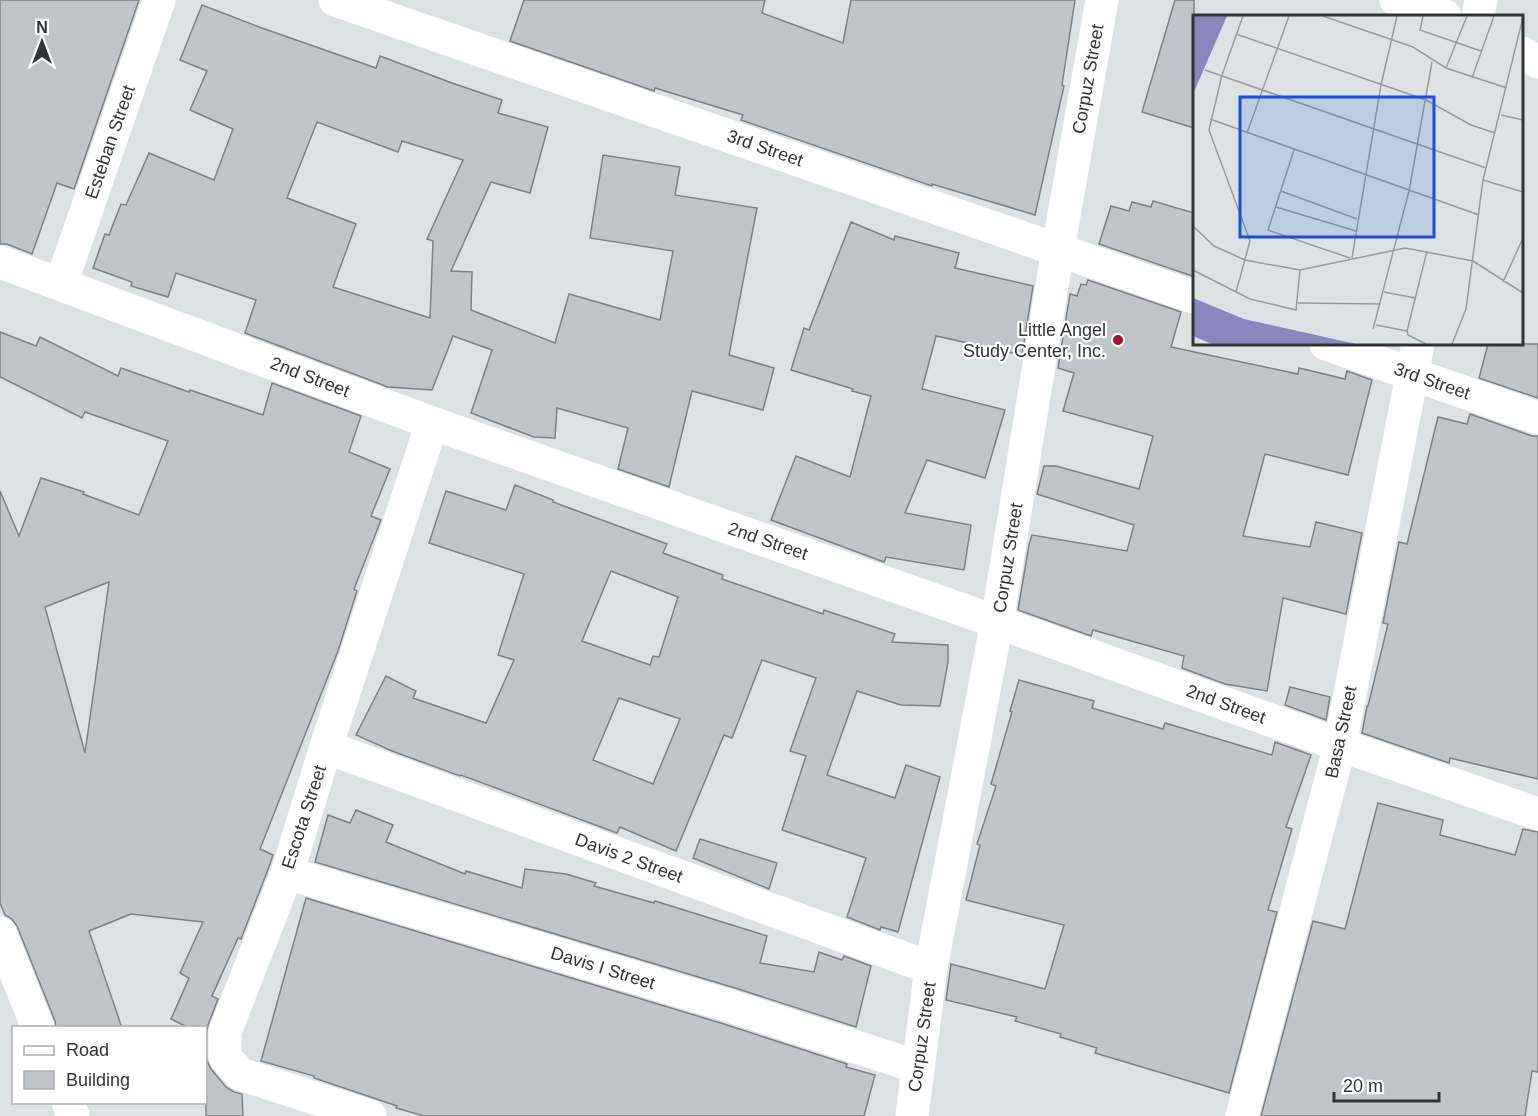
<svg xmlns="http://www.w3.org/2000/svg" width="1538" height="1116" viewBox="0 0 1538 1116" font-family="Arial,sans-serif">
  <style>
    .building { fill: #c1c4c8; stroke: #7e8185; stroke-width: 1.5; fill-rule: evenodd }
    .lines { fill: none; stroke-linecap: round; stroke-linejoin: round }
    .street { stroke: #fff; stroke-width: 33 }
    .secondary { stroke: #fff; stroke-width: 33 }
    .poi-dot { fill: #a91131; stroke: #fff; stroke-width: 2 }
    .labels { text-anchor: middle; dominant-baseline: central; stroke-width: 4.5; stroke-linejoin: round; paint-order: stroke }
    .street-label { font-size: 18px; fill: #323435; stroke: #fff }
    .poi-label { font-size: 18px; fill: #323435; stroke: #fff; text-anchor: end }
    .inset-road { fill: none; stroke: #989c9e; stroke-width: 1.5 }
    .view { fill: #1d4ed8; fill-opacity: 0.15; stroke: #1d4ed8; stroke-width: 3 }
    .inset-edge { fill: none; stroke: #323435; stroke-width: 3 }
  </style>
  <rect width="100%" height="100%" fill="#dce2e4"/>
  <!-- building -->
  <g class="building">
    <polygon points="0,0 139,0 74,189 57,183 32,254 7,244 0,244"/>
    <polygon points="524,0 765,0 762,13 843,43 851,0 1075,0 1062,85 1064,86 1035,215 932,184 932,186 741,120 743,115 655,88 654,91 510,41"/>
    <polygon points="1175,0 1194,0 1194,128 1142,112"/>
    <path d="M202,5L262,28L376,68L380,56L452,83L502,100L498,113L548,127L530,193L491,182L451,271L472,272L471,310L555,343L569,294L660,320L673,251L590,238L603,155L680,167L675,195L757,208L729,355L774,368L763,410L692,391L669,487L618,469L628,428L557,408L555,438L534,437L471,413L492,350L453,336L432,390L388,387L245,333L256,300L176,273L168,297L131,286L132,282L93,268L105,234L109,235L121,204L126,205L149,153L214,180L233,129L190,110L207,71L180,60ZM317,122L398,152L402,141L463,160L427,239L433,241L430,318L333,287L356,224L287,198Z"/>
    <polygon points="1153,201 1194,213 1194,268 1192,276 1099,244 1111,206 1129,211 1132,202 1151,207"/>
    <polygon points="851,222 894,240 895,236 959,253 955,268 1033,286 1022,355 936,336 922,389 1005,410 985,478 927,460 905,513 971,525 964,570 886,557 884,562 771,520 796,456 850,477 871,396 852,391 853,389 791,370 804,328 809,330"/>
    <polygon points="1088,280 1181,312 1171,347 1298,374 1299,368 1345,379 1347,371 1372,380 1348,475 1265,454 1243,536 1310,547 1316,522 1362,533 1346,614 1283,598 1267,691 1225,684 1182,668 1184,656 1093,630 1091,636 1018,610 1029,545 1032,535 1127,551 1134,525 1037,494 1044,466 1056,466 1139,489 1153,436 1063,411 1074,373 1058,368 1070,294 1077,296 1081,284 1086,285"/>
    <path d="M0,332L36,346L40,337L118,376L121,368L189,392L190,390L263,415L272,383L361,416L349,452L390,469L371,516L381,520L354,589L357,591L338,651L260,849L273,855L269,867L241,939L238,938L212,996L218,999L208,1025L206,1035V1028H189L171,1019L189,978L180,973L203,922L131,914L89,931L122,1028H56L55,1021L17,926L12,919L5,915L0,903V491L19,536L41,478L84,492L83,494L139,515L168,441L85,412L82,418L0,377ZM109,582L85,753L45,607Z"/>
    <polygon points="1488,344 1538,344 1538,398 1479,378"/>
    <polygon points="1470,414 1532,436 1538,436 1538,779 1450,758 1449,763 1362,733 1367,706 1368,706 1388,624 1383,623 1399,542 1407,544 1438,417 1467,424"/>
    <path d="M515,485L553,500V502L667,544L663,553L723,575L722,579L823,614L824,610L895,634L892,642L948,645V662L940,706L901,705L857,691L827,775L895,798L906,765L940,777L898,932L881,927L880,930L847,917L866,858L782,830L806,756L790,751L816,678L762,660L732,738L724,735L676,851L620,827L617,833L461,775L460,776L392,751L356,735L386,676L416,691L413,698L486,723L514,660L498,655L524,574L429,543L446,491L506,510ZM611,571L678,597L659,657L653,656L650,665L582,641ZM619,698L680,719L653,784L593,760Z"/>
    <polygon points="1019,680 1094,701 1092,708 1163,729 1165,723 1272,755 1275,742 1311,755 1286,827 1292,829 1268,910 1277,912 1229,1093 1095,1053 1097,1048 1060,1037 1061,1034 1015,1021 1017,1017 946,1000 951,964 1045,989 1064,925 966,900 980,845 977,844 996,786 991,784 1012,712 1010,711"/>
    <polygon points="1290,687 1330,697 1326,720 1285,705"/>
    <polygon points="1378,803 1443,820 1440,835 1515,855 1523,829 1538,832 1538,1072 1532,1071 1525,1116 1261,1116 1313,921 1345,929"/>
    <polygon points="356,810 393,825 386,842 465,874 466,871 522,888 525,869 566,874 596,883 594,886 654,903 655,901 767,936 760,963 814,972 819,952 842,960 844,956 871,966 856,1027 735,988 315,862 328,815 350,823"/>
    <polygon points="700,839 777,863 769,889 693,858"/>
    <polygon points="306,898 724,1024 847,1064 846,1067 875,1075 864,1116 424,1116 396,1108 397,1106 314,1078 314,1076 261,1061"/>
    <polygon points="206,1041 206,1058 211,1069 226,1087 234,1092 242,1094 243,1116 206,1116"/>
  </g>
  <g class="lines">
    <!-- street -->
    <g class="street">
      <polyline points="335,0 1194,297"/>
      <polyline points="1396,0 1445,16"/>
      <polyline points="1478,16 1481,0"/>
      <polyline points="1522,53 1538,62"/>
      <polyline points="0,262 432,423 997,622 1340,745 1538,814"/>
      <polyline points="61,284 159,0"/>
      <polyline points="1326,344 1538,418"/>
      <polyline points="326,747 931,968"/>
      <polyline points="287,873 730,1006 918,1067"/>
      <polyline points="370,1116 240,1074 225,1057 225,1032 287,873 326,747 432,423"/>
      <polyline points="1242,1116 1340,745 1418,344"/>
    </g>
    <!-- secondary -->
    <g class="secondary">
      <polyline points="0,933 38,1028"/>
      <polyline points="68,1102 73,1116"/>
      <polyline points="912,1116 931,968 997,622 1058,249 1102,0"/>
    </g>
  </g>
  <!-- markers -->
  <circle class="poi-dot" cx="1118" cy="340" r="6"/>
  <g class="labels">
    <!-- street labels -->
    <g class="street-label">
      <text transform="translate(1088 79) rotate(-80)">Corpuz Street</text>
      <text transform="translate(110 142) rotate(-71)">Esteban Street</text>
      <text transform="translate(765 148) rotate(19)">3rd Street</text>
      <text transform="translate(310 377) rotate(21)">2nd Street</text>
      <text transform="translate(1432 381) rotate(19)">3rd Street</text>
      <text transform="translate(768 541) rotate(19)">2nd Street</text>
      <text transform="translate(1008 558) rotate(-81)">Corpuz Street</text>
      <text transform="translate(1226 704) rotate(20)">2nd Street</text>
      <text transform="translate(1341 732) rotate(-78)">Basa Street</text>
      <text transform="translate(304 817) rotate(-72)">Escota Street</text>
      <text transform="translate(629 858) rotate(20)">Davis 2 Street</text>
      <text transform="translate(603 968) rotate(17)">Davis I Street</text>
      <text transform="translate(922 1037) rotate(-82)">Corpuz Street</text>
    </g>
    <!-- poi labels -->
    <g class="poi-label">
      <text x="1106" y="330">Little Angel<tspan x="1106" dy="21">Study Center, Inc.</tspan></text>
    </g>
  </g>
  <!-- overview -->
  <g transform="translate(1193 15)">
    <rect width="330" height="330" fill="#dce2e4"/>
    <path d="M0,1H34L0,79ZM0,283L51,304L163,329H19L0,321Z" fill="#8988be"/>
    <path class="inset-road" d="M130,1L220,32L253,53L314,73M230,1L227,15L288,36M43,19L233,85L278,110L302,118M253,53L274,1M12,55L293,153M279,63L301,1M308,100L330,105M17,104L286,200M54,118L96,1M101,135L75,215L157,243M290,165L330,177M88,176L164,204M83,192L163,216M0,211L21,231L52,245L107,255L212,233L280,246M159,243L188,70L204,1M280,246L330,278M0,255L57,284L103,295L107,255M310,267L330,223M43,277L57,226L16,115L29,60L50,1M191,277L222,283M105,288L188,289M183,310L214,316M180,314L216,176L239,47M233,329L215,320L214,316L234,236M259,329L273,294L290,165L330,2"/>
    <path class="view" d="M47,82H241V222H47Z"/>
    <rect width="330" height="330" class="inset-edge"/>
  </g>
  <!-- legend -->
  <rect x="12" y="1026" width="195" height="78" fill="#ffffff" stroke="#adaeae" stroke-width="1.5"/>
  <rect x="24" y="1046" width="30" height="9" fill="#ffffff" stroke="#adaeae" stroke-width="1.5"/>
  <text x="66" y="1056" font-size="18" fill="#323435">Road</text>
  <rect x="24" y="1071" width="30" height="18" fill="#c1c4c8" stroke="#adaeae" stroke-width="1.5"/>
  <text x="66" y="1086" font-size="18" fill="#323435">Building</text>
  <!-- north arrow -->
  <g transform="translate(42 42)" stroke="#ffffff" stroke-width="4.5" paint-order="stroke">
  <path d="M0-4.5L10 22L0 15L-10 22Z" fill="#323435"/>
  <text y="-9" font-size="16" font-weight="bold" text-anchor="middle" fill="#323435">N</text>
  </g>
  <!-- scale -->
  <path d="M1334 1092v9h105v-9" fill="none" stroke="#323435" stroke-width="3"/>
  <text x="1343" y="1092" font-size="18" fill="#323435" stroke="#ffffff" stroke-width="4.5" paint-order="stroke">20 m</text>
</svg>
